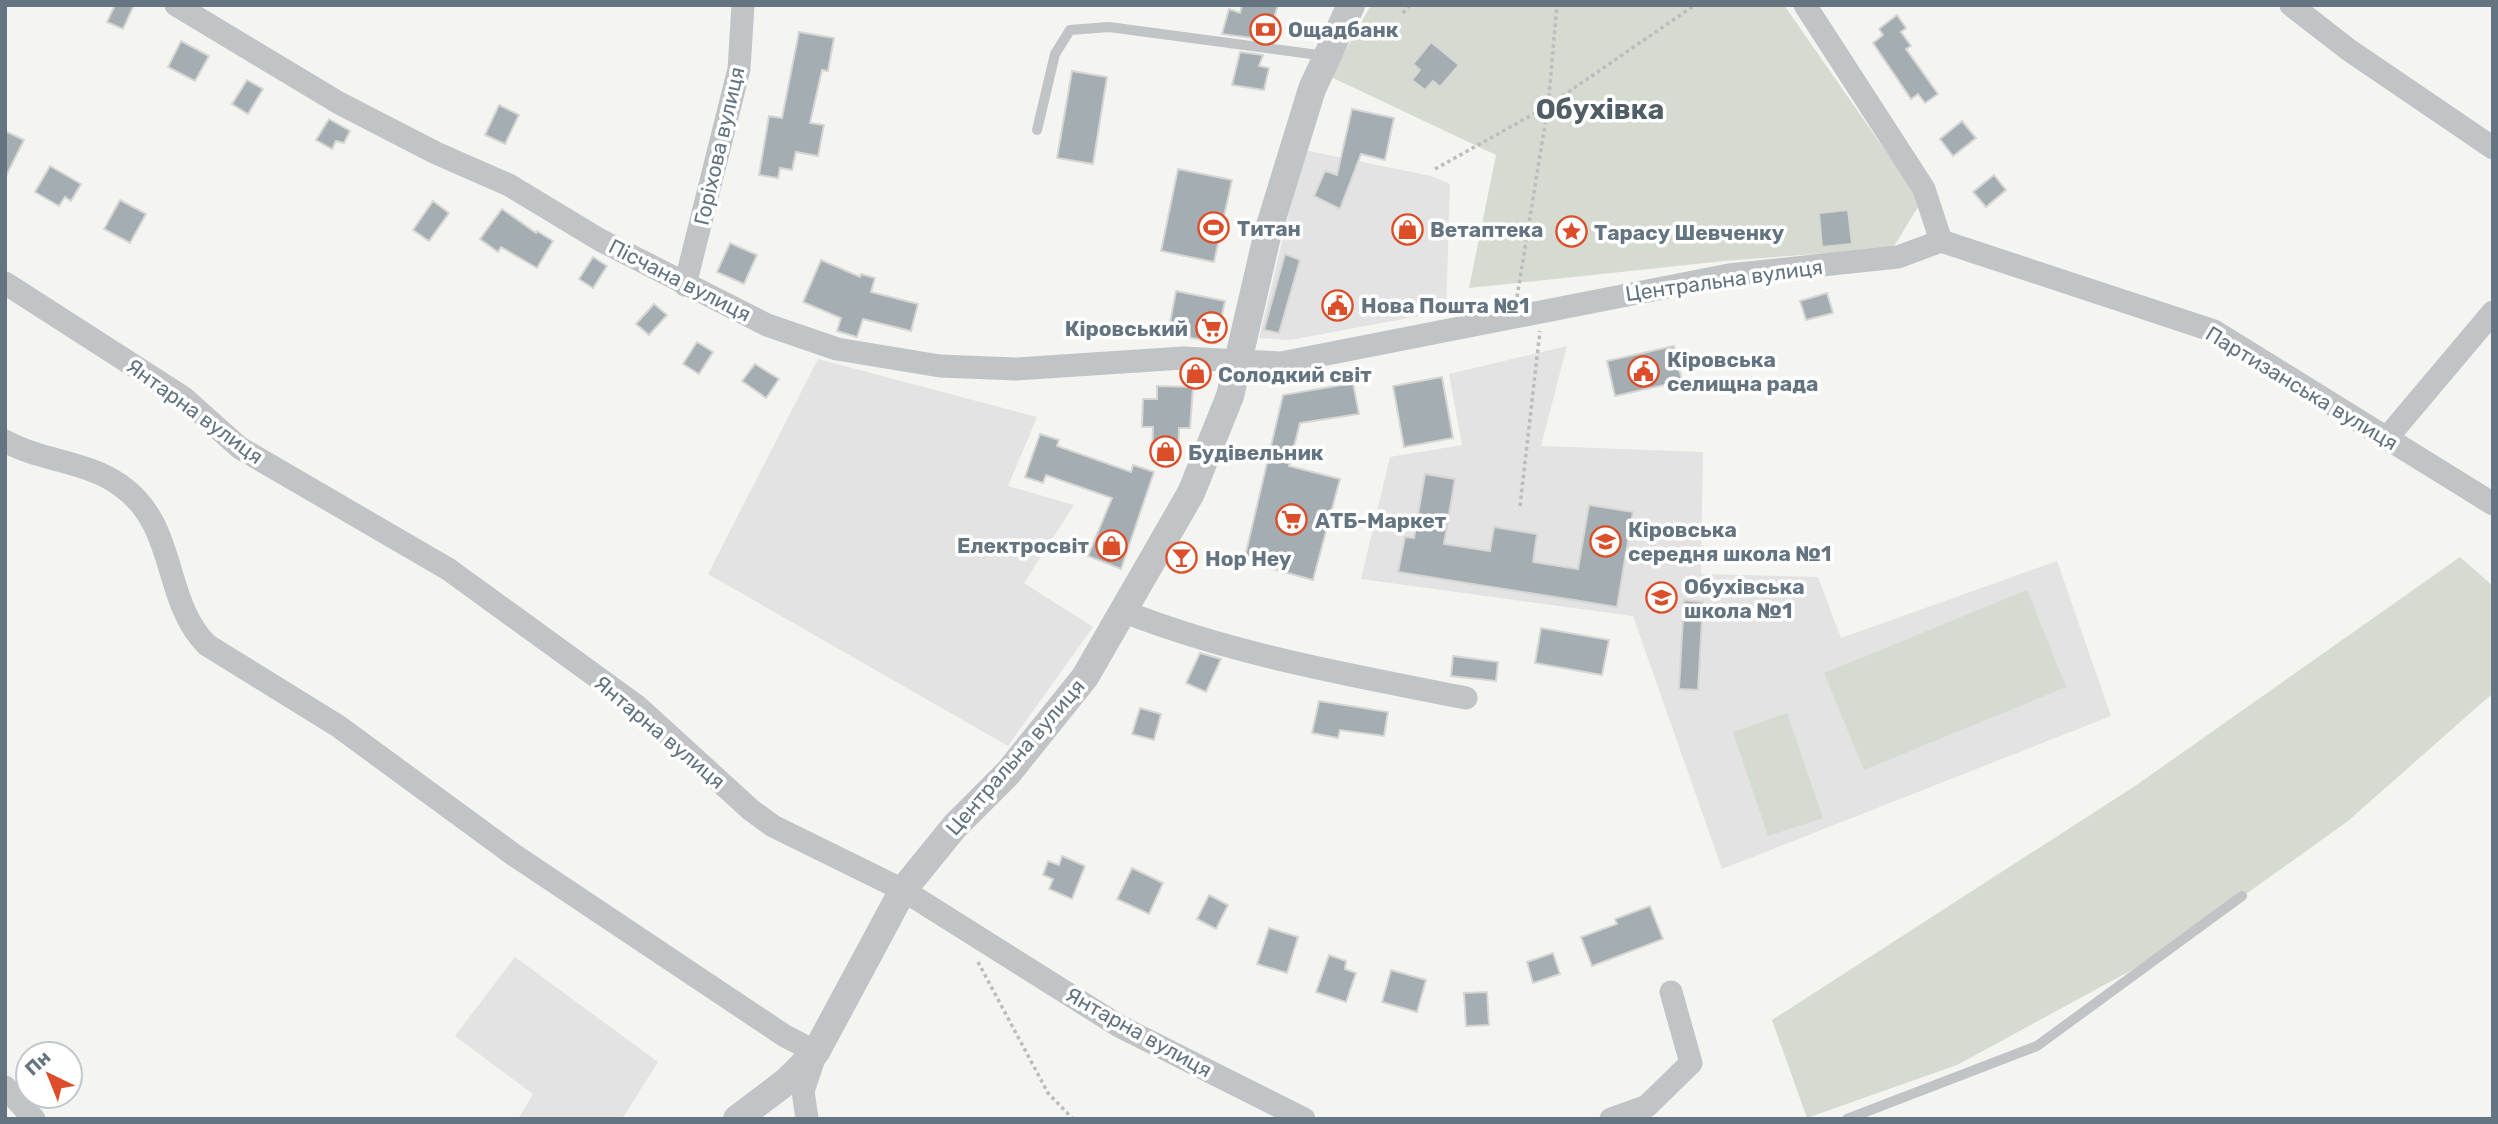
<svg xmlns="http://www.w3.org/2000/svg" width="2498" height="1124" viewBox="0 0 2498 1124" font-family="Rubik,sans-serif">
  <style>
    .built { fill: #e2e3e2 }
    .green { fill: #d6dbd2 }
    .building { fill: #a4adb2; stroke: #d6d6d3; stroke-width: 2 }
    .lines { fill: none; stroke-linecap: round; stroke-linejoin: round }
    .path { stroke: #babcbe; stroke-width: 3.5; stroke-dasharray: 3.5 3.5; stroke-linecap: butt }
    .service { stroke: #c0c4c7; stroke-width: 10 }
    .minor { stroke: #c0c4c7; stroke-width: 23 }
    .tertiary { stroke: #c0c4c7; stroke-width: 28 }
    .labels { text-anchor: middle; dominant-baseline: central; stroke-width: 7; stroke-linejoin: round; paint-order: stroke }
    .poi-label { font-size: 21px; font-weight: bold; fill: #647581; stroke: #fff; text-anchor: start }
    .street-label { font-size: 21px; fill: #647581; stroke: #fff }
    .district-label { font-size: 28px; font-weight: bold; fill: #525e66; stroke: #fff }
  </style>
  <rect width="100%" height="100%" fill="#f4f4f1"/>
  <!-- built -->
  <g class="built">
    <polygon points="1304,150 1431,176 1450,184 1446,311 1290,340 1259,338"/>
    <polygon points="1567,346 1541,446 1703,452 1701,574 1818,577 1841,638 2057,561 2111,716 1722,869 1633,616 1361,579 1390,457 1462,445 1449,374"/>
    <polygon points="818,359 1037,417 1008,486 1074,505 1024,583 1093,627 1008,746 708,574"/>
    <polygon points="515,957 658,1062 622,1119 518,1119 533,1094 455,1036"/>
  </g>
  <!-- green -->
  <g class="green">
    <polygon points="1371,5 1784,5 1921,202 1893,248 1724,261 1469,288 1496,155 1331,77"/>
    <polygon points="2460,557 2493,586 2493,693 2348,821 2165,952 1957,1065 1807,1118 1772,1020 2135,786"/>
    <polygon points="2027,590 2066,687 1864,770 1824,673"/>
    <polygon points="1787,713 1823,818 1768,836 1733,732"/>
  </g>
  <!-- building -->
  <g class="building">
    <polygon points="115,5 134,5 123,29 107,22"/>
    <polygon points="1242,5 1278,5 1267,40 1222,34 1229,9 1240,13"/>
    <polygon points="1897,15 1906,28 1901,32 1911,46 1906,49 1938,94 1925,103 1918,94 1911,99 1873,43 1883,35 1879,29"/>
    <polygon points="799,32 834,38 828,71 822,70 810,123 824,125 818,156 796,152 792,170 780,168 778,178 759,175 769,116 782,118"/>
    <polygon points="181,41 209,56 195,81 168,67"/>
    <polygon points="1431,42 1459,65 1440,87 1433,81 1425,90 1412,80 1420,70 1413,64"/>
    <polygon points="1240,52 1263,55 1259,66 1269,68 1264,90 1232,85"/>
    <polygon points="1072,71 1107,77 1093,164 1057,158"/>
    <polygon points="247,80 263,89 248,114 232,104"/>
    <polygon points="499,105 519,115 505,144 485,135"/>
    <polygon points="1352,109 1394,118 1385,160 1361,154 1340,209 1314,196 1325,171 1337,175"/>
    <polygon points="329,119 350,131 344,143 336,141 332,149 316,140"/>
    <polygon points="1962,121 1976,138 1953,156 1940,139"/>
    <polygon points="5,131 24,140 5,178"/>
    <polygon points="50,166 81,184 71,201 65,197 59,206 35,192"/>
    <polygon points="1178,169 1232,180 1214,262 1161,251"/>
    <polygon points="1994,175 2006,190 1986,207 1973,192"/>
    <polygon points="120,200 146,214 130,243 104,229"/>
    <polygon points="433,201 449,213 429,241 413,230"/>
    <polygon points="502,209 536,233 537,231 553,241 537,268 501,247 498,252 480,239"/>
    <polygon points="1848,210 1852,244 1822,247 1819,213"/>
    <polygon points="730,243 757,255 744,284 717,272"/>
    <polygon points="1285,254 1300,260 1279,333 1264,330"/>
    <polygon points="593,257 607,266 593,288 579,279"/>
    <polygon points="821,260 860,277 861,274 875,278 871,292 918,304 911,331 863,319 857,337 837,331 841,318 803,302"/>
    <polygon points="1176,291 1225,301 1216,343 1168,333"/>
    <polygon points="1827,293 1833,313 1806,320 1800,301"/>
    <polygon points="654,304 667,315 649,335 636,324"/>
    <polygon points="697,342 713,352 699,374 683,364"/>
    <polygon points="1674,346 1682,381 1615,396 1607,361"/>
    <polygon points="755,364 779,379 766,398 742,381"/>
    <polygon points="1442,377 1453,438 1404,447 1393,386"/>
    <polygon points="1353,383 1359,414 1300,423 1289,466 1340,479 1313,580 1244,561 1283,395"/>
    <polygon points="1157,386 1193,387 1190,428 1179,428 1178,462 1152,461 1153,427 1142,427 1143,399 1157,399"/>
    <polygon points="1040,434 1059,440 1057,446 1131,472 1133,465 1154,472 1121,569 1088,556 1112,498 1046,475 1043,483 1025,477"/>
    <polygon points="1425,474 1455,479 1444,544 1490,551 1494,527 1537,534 1533,562 1578,569 1589,505 1633,512 1617,607 1398,572 1405,537 1414,538"/>
    <polygon points="1684,600 1703,602 1698,690 1679,689"/>
    <polygon points="1541,628 1609,640 1602,675 1535,663"/>
    <polygon points="1200,653 1221,659 1206,692 1186,683"/>
    <polygon points="1453,656 1498,662 1496,681 1451,676"/>
    <polygon points="1319,701 1388,712 1384,736 1340,730 1338,738 1312,733"/>
    <polygon points="1140,708 1161,714 1154,740 1132,734"/>
    <polygon points="1062,856 1085,866 1072,899 1049,889 1053,879 1043,875 1048,861 1059,865"/>
    <polygon points="1132,868 1163,883 1149,914 1117,899"/>
    <polygon points="1209,895 1228,905 1216,929 1197,919"/>
    <polygon points="1650,906 1663,939 1592,966 1581,937 1617,924 1615,919"/>
    <polygon points="1269,928 1298,937 1287,973 1257,964"/>
    <polygon points="1553,953 1560,974 1533,983 1527,962"/>
    <polygon points="1329,955 1346,961 1345,969 1356,973 1346,1002 1316,992"/>
    <polygon points="1391,970 1426,980 1417,1012 1382,1002"/>
    <polygon points="1487,992 1489,1025 1466,1026 1464,993"/>
  </g>
  <g class="lines">
    <!-- path -->
    <g class="path">
      <polyline points="1403,13 1410,5"/>
      <polyline points="1435,169 1548,106 1695,5"/>
      <polyline points="1517,297 1548,106 1557,5"/>
      <polyline points="1520,506 1540,331"/>
      <polyline points="978,962 1048,1093 1073,1119"/>
    </g>
    <!-- service -->
    <g class="service">
      <polyline points="1037,130 1055,54 1070,30 1109,27 1326,56"/>
      <polyline points="1847,1119 2037,1046 2242,896"/>
    </g>
    <!-- minor -->
    <g class="minor">
      <polyline points="176,5 339,103 436,153 509,185 600,240 767,325 837,349 940,366 1016,369 1183,358 1281,363 1729,275 1898,257 1941,241"/>
      <polyline points="1805,5 1924,189 1941,241"/>
      <polyline points="2291,5 2349,50 2493,148"/>
      <polyline points="1941,241 2214,331 2493,504"/>
      <polyline points="5,283 184,398 240,448 448,569 637,706 751,810 773,826 903,890 1119,1026 1304,1119"/>
      <polyline points="685,285 739,69 743,5"/>
      <polyline points="2386,439 2493,312"/>
      <path d="M5,441C41,461 86,461 120,485C178,525 162,600 207,645L338,726L514,855L785,1036L816,1052L803,1091L807,1119"/>
      <path d="M1125,612C1235,655 1350,675 1466,698"/>
      <polyline points="5,1087 34,1119"/>
      <polyline points="1611,1119 1647,1106 1691,1063 1671,992"/>
    </g>
    <!-- tertiary -->
    <polyline class="tertiary" points="737,1119 787,1081 816,1052 903,890 955,826 1008,773 1085,677 1191,493 1230,396 1268,232 1312,89 1351,5"/>
  </g>
  <!-- icons -->
  <defs>
    <symbol id="bank-ring" viewBox="-11 -11 22 22"><circle r="9.5" fill="#fff" stroke="#dc4e29" stroke-width="1.5"/><path d="M-6-4H6V4H-6ZM0-2.3a2.3 2.3 0 1 0 0 4.6a2.3 2.3 0 1 0 0-4.6Z" fill="#dc4e29"/></symbol>
    <symbol id="stadium-ring" viewBox="-11 -11 22 22"><circle r="9.5" fill="#fff" stroke="#dc4e29" stroke-width="1.5"/><path d="M0-5a6.5 5 0 1 0 0 10a6.5 5 0 1 0 0-10ZM-3.5-1.8h7v3.6h-7Z" fill="#dc4e29"/></symbol>
    <symbol id="shop-ring" viewBox="-11 -11 22 22"><circle r="9.5" fill="#fff" stroke="#dc4e29" stroke-width="1.5"/><path d="M-5-2.5h2.3a2.7 3.5 0 0 1 5.4 0H5L5.5 6h-11ZM-1.5-2.5h3a1.5 2.3 0 0 0-3 0Z" fill="#dc4e29"/></symbol>
    <symbol id="sight-ring" viewBox="-11 -11 22 22"><circle r="9.5" fill="#fff" stroke="#dc4e29" stroke-width="1.5"/><path d="M0-6L1.8-2.2L6-1.7L2.9 1.2L3.7 5.4L0 3.3L-3.7 5.4L-2.9 1.2L-6-1.7L-1.8-2.2Z" fill="#dc4e29"/></symbol>
    <symbol id="civic-ring" viewBox="-11 -11 22 22"><circle r="9.5" fill="#fff" stroke="#dc4e29" stroke-width="1.5"/><path d="M-.6-6.5H3V-4.5H.6V-3L4-1V1h2V6H-6V1h2V-1L-.6-3ZM-1.2 2.5V6h2.4V2.5Z" fill="#dc4e29"/></symbol>
    <symbol id="supermarket-ring" viewBox="-11 -11 22 22"><circle r="9.5" fill="#fff" stroke="#dc4e29" stroke-width="1.5"/><path d="M-6-5.5h2.5l.6 2H6L4.5 2H-2.5L-4.4-4H-6ZM-1.5 3.2a1.3 1.3 0 1 0 .1 0ZM3 3.2a1.3 1.3 0 1 0 .1 0Z" fill="#dc4e29"/></symbol>
    <symbol id="school-ring" viewBox="-11 -11 22 22"><circle r="9.5" fill="#fff" stroke="#dc4e29" stroke-width="1.5"/><path d="M0-5L7-2L0 1L-7-2ZM-4 1L0 2.5L4 1V4Q0 6-4 4Z" fill="#dc4e29"/></symbol>
    <symbol id="bar-ring" viewBox="-11 -11 22 22"><circle r="9.5" fill="#fff" stroke="#dc4e29" stroke-width="1.5"/><path d="M-6-5H6L.8 .8V4.5H3.5V6h-7V4.5H-.8V.8Z" fill="#dc4e29"/></symbol>
  </defs>
  <g fill-rule="evenodd">
    <use href="#bank-ring" x="1248" y="12" width="35" height="35"/>
    <use href="#stadium-ring" x="1196" y="210" width="35" height="35"/>
    <use href="#shop-ring" x="1390" y="212" width="35" height="35"/>
    <use href="#sight-ring" x="1554" y="214" width="35" height="35"/>
    <use href="#civic-ring" x="1320" y="288" width="35" height="35"/>
    <use href="#supermarket-ring" x="1194" y="310" width="35" height="35"/>
    <use href="#civic-ring" x="1626" y="354" width="35" height="35"/>
    <use href="#shop-ring" x="1178" y="356" width="35" height="35"/>
    <use href="#shop-ring" x="1148" y="434" width="35" height="35"/>
    <use href="#supermarket-ring" x="1274" y="502" width="35" height="35"/>
    <use href="#school-ring" x="1588" y="524" width="35" height="35"/>
    <use href="#shop-ring" x="1094" y="528" width="35" height="35"/>
    <use href="#bar-ring" x="1164" y="540" width="35" height="35"/>
    <use href="#school-ring" x="1644" y="580" width="35" height="35"/>
  </g>
  <g class="labels">
    <!-- poi labels -->
    <g class="poi-label">
      <text x="1288" y="29">Ощадбанк</text>
      <text x="1237" y="228">Титан</text>
      <text x="1430" y="229">Ветаптека</text>
      <text x="1594" y="232">Тарасу Шевченку</text>
      <text x="1361" y="305">Нова Пошта №1</text>
      <text x="1188" y="328" text-anchor="end">Кіровський</text>
      <text x="1667" y="359">Кіровська<tspan x="1667" dy="24">селищна рада</tspan></text>
      <text x="1218" y="374">Солодкий світ</text>
      <text x="1188" y="452">Будівельник</text>
      <text x="1315" y="520">АТБ-Маркет</text>
      <text x="1628" y="529">Кіровська<tspan x="1628" dy="24">середня школа №1</tspan></text>
      <text x="1089" y="545" text-anchor="end">Електросвіт</text>
      <text x="1205" y="558">Hop Hey</text>
      <text x="1684" y="586">Обухівська<tspan x="1684" dy="24">школа №1</tspan></text>
    </g>
    <!-- street labels -->
    <g class="street-label">
      <text transform="translate(719 146) rotate(-77)">Горіхова вулиця</text>
      <text transform="translate(680 280) rotate(27)">Пісчана вулиця</text>
      <text transform="translate(1724 280) rotate(-8)">Центральна вулиця</text>
      <text transform="translate(2302 388) rotate(31)">Партизанська вулиця</text>
      <text transform="translate(195 411) rotate(36)">Янтарна вулиця</text>
      <text transform="translate(660 732) rotate(40)">Янтарна вулиця</text>
      <text transform="translate(1015 757) rotate(-49)">Центральна вулиця</text>
      <text transform="translate(1139 1032) rotate(29)">Янтарна вулиця</text>
    </g>
    <!-- district labels -->
    <g class="district-label">
      <text x="1600" y="109">Обухівка</text>
    </g>
  </g>
  <!-- border -->
  <rect width="2498" height="1124" fill="none" stroke="#647581" stroke-width="14"/>
  <!-- north arrow -->
  <g transform="translate(49 1075) rotate(317)"><circle r="33" fill="#ffffff" stroke="#c1c8cd" stroke-width="2"/>
  <path d="M0-5L12 26L0 18L-12 26Z" fill="#dc4e29"/>
  <text y="-10" font-size="19" font-weight="bold" text-anchor="middle" fill="#647581">Пн</text>
  </g>
</svg>
